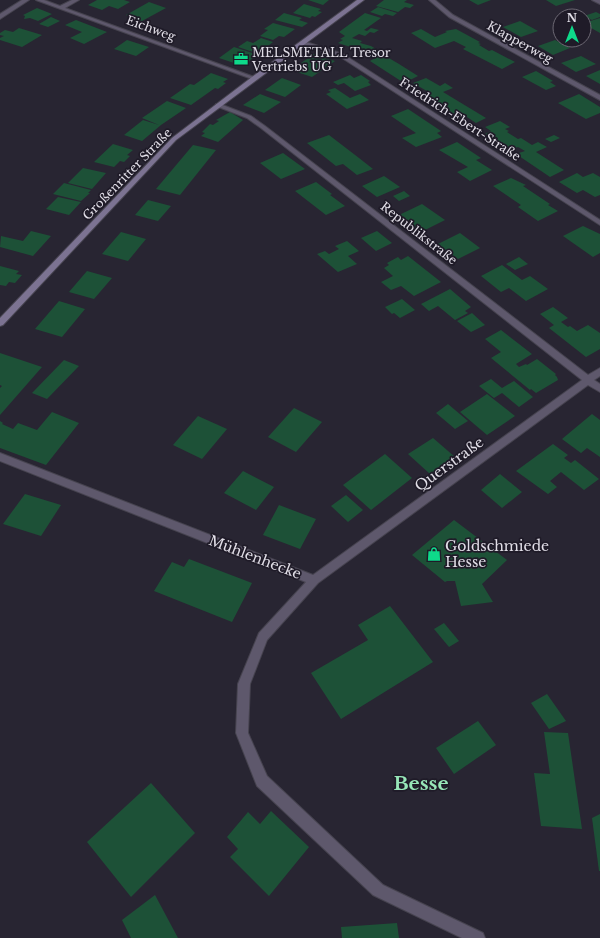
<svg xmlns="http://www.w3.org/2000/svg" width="600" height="938" viewBox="0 0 600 938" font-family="'Libre Baskerville',serif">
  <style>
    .building { fill: #1d5137 }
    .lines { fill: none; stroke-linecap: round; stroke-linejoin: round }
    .street-casing { stroke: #46434f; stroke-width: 2 }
    .secondary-casing { stroke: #46434f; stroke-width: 2 }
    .street { fill: #5e586c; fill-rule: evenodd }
    .secondary { fill: #7c7392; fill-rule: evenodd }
    .labels { text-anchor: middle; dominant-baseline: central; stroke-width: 3.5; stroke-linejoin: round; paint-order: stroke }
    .far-street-label { font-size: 12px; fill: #e1dee7; stroke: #1f1b28 }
    .far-poi-label { font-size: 12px; fill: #e1dee7; stroke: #1f1b28; text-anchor: start }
    .street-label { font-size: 14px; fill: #e1dee7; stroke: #1f1b28 }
    .poi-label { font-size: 14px; fill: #e1dee7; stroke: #1f1b28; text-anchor: start }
    .near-quarter-label { font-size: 19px; font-weight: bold; fill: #97e6b8; stroke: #1f1b28 }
  </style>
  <rect width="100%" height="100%" fill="#282532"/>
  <!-- building -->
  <g class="building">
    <polygon points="97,0 124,0 130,2 118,9 109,6 102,10 88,5"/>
    <polygon points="308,0 329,0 323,5"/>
    <polygon points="384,0 407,0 404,2 414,5 410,8 405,7 398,12 376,6"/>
    <polygon points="469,0 491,0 478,5"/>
    <polygon points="546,0 575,0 556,6"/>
    <polygon points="149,2 166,8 142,21 126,15"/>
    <polygon points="304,4 321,9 318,11 322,12 315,17 312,16 310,18 293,13"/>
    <polygon points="378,7 397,13 393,16 385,14 382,16 370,12"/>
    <polygon points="37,8 52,14 38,21 30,18 24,19 25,16 23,15"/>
    <polygon points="596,12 600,14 600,17 592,20 584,16"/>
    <polygon points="284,13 302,18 299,20 308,23 302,27 275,20"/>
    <polygon points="365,13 381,18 364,30 367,31 371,28 379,30 374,33 370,32 365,36 359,34 352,38 362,41 360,43 371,46 381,52 370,56 360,50 338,43 343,40 340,39 345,36 339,32"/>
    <polygon points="51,17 60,21 48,27 39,24"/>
    <polygon points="600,18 600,33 584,24 584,23"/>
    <polygon points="76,20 107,32 84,44 70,38 82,32 65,25"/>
    <polygon points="520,21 538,31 521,37 503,27"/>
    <polygon points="273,23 295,29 284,37 279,36 273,40 260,36 268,30 264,29"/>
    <polygon points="19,28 42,35 22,47 0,40 0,38 4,36 0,35 0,33 5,30 13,32"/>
    <polygon points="421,29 435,37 447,32 445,31 456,29 480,42 478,43 481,44 479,45 489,51 492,50 515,62 502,69 463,49 466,47 454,41 435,48 411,33"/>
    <polygon points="261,38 273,42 268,46 270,46 259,54 238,47 247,41 253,43"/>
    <polygon points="127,40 149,47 136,56 114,49"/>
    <polygon points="555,40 570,48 553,55 538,46"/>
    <polygon points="234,47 258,55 243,66 219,58"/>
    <polygon points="314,54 335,61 312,77 291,70"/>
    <polygon points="382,54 399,64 418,76 404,83 370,61"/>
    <polygon points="581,56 596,64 576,72 561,63"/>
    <polygon points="600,70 600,84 586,76"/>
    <polygon points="536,71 553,81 550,82 556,86 546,90 522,77"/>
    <polygon points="211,73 228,79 223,82 226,83 218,89 215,88 191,105 170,98 190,84 194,85"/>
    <polygon points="350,75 354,78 361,75 370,81 368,82 371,85 355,91 344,83 338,85 333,82"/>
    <polygon points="282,78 301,85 285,97 265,90"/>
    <polygon points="426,78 440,86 445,83 453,88 443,92 486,118 476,123 467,117 460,119 457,118 459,117 427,97 432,94 413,83"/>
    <polygon points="335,88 350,98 360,94 369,100 347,109 326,94 331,92 328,90"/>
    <polygon points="260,94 281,102 264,113 243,105"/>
    <polygon points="579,94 600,107 600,113 586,119 558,103"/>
    <polygon points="167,101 186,108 161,125 142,141 124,135 143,120 159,125 142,118"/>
    <polygon points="408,109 441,131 437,133 442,137 416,147 402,138 416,133 391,116"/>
    <polygon points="230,112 243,120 218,142 201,136 205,133 202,132 210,124 213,125 219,121 216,120"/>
    <polygon points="500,121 510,127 505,129 509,131 507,132 518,139 521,138 532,145 538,142 547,147 536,152 564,170 550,177 516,154 525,151 518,147 509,150 485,134 491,131 485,127"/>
    <polygon points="329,135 359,158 373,169 357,175 343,164 336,166 307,143"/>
    <polygon points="554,135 560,138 551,142 545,139"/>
    <polygon points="457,142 481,158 476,160 492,170 470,181 457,172 468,167 439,150"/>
    <polygon points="113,144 133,150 127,155 130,156 124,162 120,161 114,167 94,162"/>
    <polygon points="193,145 216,150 180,195 156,189"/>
    <polygon points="283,153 305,169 281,179 260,163"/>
    <polygon points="83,168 106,173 92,189 68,183"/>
    <polygon points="577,173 583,177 593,173 600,177 600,195 595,197 583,190 577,193 559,182"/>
    <polygon points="384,176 400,187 377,197 362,186"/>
    <polygon points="511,178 526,185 523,186 550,204 548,205 558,211 538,221 518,207 521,205 493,186"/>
    <polygon points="316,182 332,194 330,195 345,206 326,215 295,191"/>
    <polygon points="64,183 91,190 88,193 90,193 81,201 53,194"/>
    <polygon points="404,191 410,196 399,201 393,196"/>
    <polygon points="58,197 81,202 69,215 46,209"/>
    <polygon points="148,200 171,206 158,221 135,215"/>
    <polygon points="422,204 445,220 421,232 399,215"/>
    <polygon points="583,226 600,234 600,253 593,257 563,236"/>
    <polygon points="31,231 51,236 33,256 0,247 1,236 23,241"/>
    <polygon points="377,231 392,243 376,251 361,238"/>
    <polygon points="121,232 146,239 128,261 102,254"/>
    <polygon points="460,233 480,248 458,259 438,244"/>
    <polygon points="347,241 359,251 348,256 357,264 338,272 317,254 325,251 329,254 339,249 335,246"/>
    <polygon points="408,256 441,282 414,296 401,286 391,290 381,282 393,276 384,268 389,265 387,263 398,257 401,260"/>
    <polygon points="519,257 528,264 515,270 506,264"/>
    <polygon points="502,265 522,280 530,276 548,289 526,301 509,288 501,292 481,276"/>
    <polygon points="0,266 19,271 16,274 22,275 15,283 9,282 6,286 0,285"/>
    <polygon points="87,271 112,278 94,299 69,292"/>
    <polygon points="450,289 471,307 465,311 468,313 455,320 438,306 429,311 421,304"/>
    <polygon points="402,299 415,310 400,318 394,313 392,314 385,307"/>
    <polygon points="59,301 85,309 62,337 35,329"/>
    <polygon points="553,307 568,318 561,322 568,327 570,326 577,331 588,325 600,333 600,349 586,357 549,328 554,325 540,314"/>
    <polygon points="472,313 485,325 471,332 457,321"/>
    <polygon points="501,330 532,354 516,364 519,367 526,364 527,365 537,359 556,374 555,375 557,377 558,380 536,393 531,389 530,390 491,358 501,352 485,339"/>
    <polygon points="0,353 42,367 0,415 0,388 2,386 0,385"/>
    <polygon points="64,360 79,366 47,399 32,393"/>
    <polygon points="491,379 502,388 514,381 533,397 519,407 502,393 494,398 479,386"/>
    <polygon points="487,394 515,416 487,435 460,412"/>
    <polygon points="448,404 468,421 455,429 436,413"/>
    <polygon points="294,408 322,422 296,452 268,437"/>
    <polygon points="52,412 79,423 46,465 0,448 0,421 3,423 2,424 13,429 18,423 37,430"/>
    <polygon points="592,414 600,420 600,457 587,448 581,453 562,439"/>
    <polygon points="198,416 227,429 202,459 173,445"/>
    <polygon points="433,438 455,457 430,474 408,454"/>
    <polygon points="553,444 568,455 564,458 571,463 575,460 599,479 584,490 561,472 550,481 557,487 548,494 516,471"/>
    <polygon points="385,454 412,478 371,510 343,485"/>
    <polygon points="243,471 274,487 256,510 224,493"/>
    <polygon points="500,474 522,492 502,508 481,490"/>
    <polygon points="25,494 61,505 41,536 3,524"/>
    <polygon points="346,495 363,510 348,522 331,506"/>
    <polygon points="279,505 316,519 300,549 263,535"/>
    <polygon points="454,520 507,560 482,584 493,602 461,606 455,581 447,581 445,582 412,555"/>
    <polygon points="189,559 252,583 232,622 154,591 172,562 184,567"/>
    <polygon points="390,606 433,662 341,719 311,673 368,640 358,625"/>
    <polygon points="444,623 459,641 449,647 434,629"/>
    <polygon points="547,694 566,721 549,729 531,703"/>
    <polygon points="478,721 496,745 454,774 436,748"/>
    <polygon points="544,732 568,733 582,829 541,826 534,773 550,774"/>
    <polygon points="151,783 195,833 131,897 87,842"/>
    <polygon points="271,811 309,847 269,896 230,857 238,849 227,837 248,812 260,824"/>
    <polygon points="600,814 600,871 599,871 592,818"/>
    <polygon points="155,895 178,938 131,938 122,920"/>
    <polygon points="397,923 399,938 342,938 341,927"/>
  </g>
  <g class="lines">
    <defs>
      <g id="street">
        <polygon points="22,0 29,0 0,19 0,14"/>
        <polygon points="36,0 44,0 60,6 72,0 79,0 65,8 257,78 252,79"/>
        <polygon points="429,0 435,0 453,15 600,95 600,100 449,17"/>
        <polygon points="592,0 600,0 600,4"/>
        <polygon points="303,41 343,54 600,220 600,225 339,56 301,44 301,42"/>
        <polygon points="216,104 220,104 251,116 265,126 588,375 600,368 600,376 594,380 600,384 600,392 588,385 318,583 267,640 250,684 248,733 267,776 383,885 483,933 485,938 462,938 373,895 257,786 236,733 238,684 259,633 306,582 0,461 0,453 313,575 582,380 261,128 247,118 216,106"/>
      </g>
      <polygon id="secondary" points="357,0 364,0 176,140 3,325 0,326 0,318 172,138 252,77"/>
    </defs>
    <!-- street casing -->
    <use href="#street" class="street-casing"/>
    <!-- secondary casing -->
    <use href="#secondary" class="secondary-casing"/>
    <!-- street -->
    <use href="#street" class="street"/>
    <!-- secondary -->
    <use href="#secondary" class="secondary"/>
  </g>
  <!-- icons -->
  <defs>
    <symbol id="office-bare" viewBox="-9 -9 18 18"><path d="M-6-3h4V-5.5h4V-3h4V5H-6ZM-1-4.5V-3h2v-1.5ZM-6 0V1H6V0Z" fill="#0ed98a" stroke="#1f1b28" stroke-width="2.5" paint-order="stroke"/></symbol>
    <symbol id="shop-bare" viewBox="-9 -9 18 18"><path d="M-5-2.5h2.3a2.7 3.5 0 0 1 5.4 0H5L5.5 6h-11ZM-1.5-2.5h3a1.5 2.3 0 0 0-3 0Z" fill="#0ed98a" stroke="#1f1b28" stroke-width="2.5" paint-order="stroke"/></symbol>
  </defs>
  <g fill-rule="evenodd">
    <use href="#office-bare" x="231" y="49" width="20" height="20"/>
    <use href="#shop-bare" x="424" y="544" width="20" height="20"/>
  </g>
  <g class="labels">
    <!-- far-street labels -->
    <g class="far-street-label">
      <text transform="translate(151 28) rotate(20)">Eichweg</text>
      <text transform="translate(520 42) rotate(29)">Klapperweg</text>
      <text transform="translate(460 119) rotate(33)">Friedrich-Ebert-Straße</text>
      <text transform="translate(127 174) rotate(-46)">Großenritter Straße</text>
      <text transform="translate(419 233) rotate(38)">Republikstraße</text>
    </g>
    <!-- far-poi labels -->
    <g class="far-poi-label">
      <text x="252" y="52">MELSMETALL Tresor<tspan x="252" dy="14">Vertriebs UG</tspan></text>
    </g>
    <!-- street labels -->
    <g class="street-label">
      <text transform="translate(449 464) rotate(-36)">Querstraße</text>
      <text transform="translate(255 557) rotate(21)">Mühlenhecke</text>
    </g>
    <!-- poi labels -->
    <g class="poi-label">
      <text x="445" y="546">Goldschmiede<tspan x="445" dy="16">Hesse</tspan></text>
    </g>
    <!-- near-quarter labels -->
    <g class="near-quarter-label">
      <text x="421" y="783">Besse</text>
    </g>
  </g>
  <!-- north arrow -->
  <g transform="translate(572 28)"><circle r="19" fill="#1f1b28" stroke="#6d6974"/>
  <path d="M0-3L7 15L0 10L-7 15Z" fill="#0ed98a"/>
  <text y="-6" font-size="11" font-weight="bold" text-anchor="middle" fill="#e1dee7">N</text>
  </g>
</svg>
